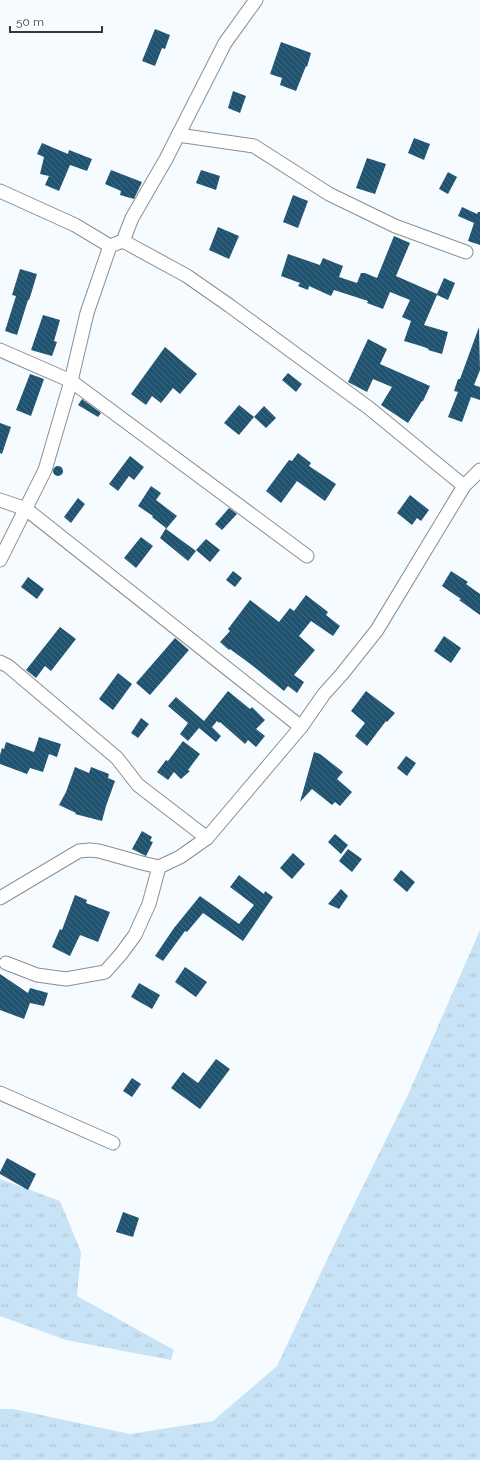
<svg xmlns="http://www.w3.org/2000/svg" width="480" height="1460" viewBox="0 0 480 1460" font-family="Raleway,sans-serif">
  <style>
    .grass { fill: url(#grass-tufts) }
    .building { fill: url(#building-back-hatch) }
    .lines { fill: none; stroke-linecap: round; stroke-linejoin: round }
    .minor-casing { stroke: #898f93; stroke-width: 15 }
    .minor { stroke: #fff; stroke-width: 13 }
  </style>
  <defs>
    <pattern id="grass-tufts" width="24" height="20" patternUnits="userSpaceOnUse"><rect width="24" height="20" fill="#c8e3f5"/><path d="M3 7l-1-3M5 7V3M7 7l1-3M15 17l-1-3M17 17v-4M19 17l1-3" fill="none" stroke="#acc3d3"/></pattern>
    <pattern id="building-back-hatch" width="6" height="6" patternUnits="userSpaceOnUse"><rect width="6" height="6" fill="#1f5370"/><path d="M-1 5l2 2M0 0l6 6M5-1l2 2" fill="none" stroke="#406981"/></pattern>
  </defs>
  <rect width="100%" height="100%" fill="#f6fbff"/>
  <!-- grass -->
  <g class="grass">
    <polygon points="480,930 480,1460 0,1460 0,1409 13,1409 130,1434 213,1421 277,1366 333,1247 407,1097"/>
    <polygon points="0,1179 60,1201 81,1252 77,1296 174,1350 171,1360 66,1340 0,1316"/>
  </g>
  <!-- building -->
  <g class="building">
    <polygon points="155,29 170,35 165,49 162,48 155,66 142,61"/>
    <polygon points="281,42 311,53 307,67 306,66 296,91 280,85 282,78 270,74"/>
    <polygon points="233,91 246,96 240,113 228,108"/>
    <polygon points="414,138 430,144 424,160 408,153"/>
    <polygon points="42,143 68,154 69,150 92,159 87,171 70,165 59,191 45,185 49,176 40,174 44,157 37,154"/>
    <polygon points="367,158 386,164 375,194 356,188"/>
    <polygon points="111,170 142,182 134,199 120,195 121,191 105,184"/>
    <polygon points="201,170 220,176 216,190 196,183"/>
    <polygon points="448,172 457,177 448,194 439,189"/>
    <polygon points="293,195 308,201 298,228 283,222"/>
    <polygon points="462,207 477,214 478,212 480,212 480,245 468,241 474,223 458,216"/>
    <polygon points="218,227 239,236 229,259 209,250"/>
    <polygon points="394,236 410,243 396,276 437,294 444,278 455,283 448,300 437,295 424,325 448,332 442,354 428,350 429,349 421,346 404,341 411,321 402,317 410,300 390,292 383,309 367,303 368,301 334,290 331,296 309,286 308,290 298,286 300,283 281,276 288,254 320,265 323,258 343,266 339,277 357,283 361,273 365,273 377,278"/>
    <polygon points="20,269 37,274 31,294 29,300 28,300 17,335 5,331 16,296 12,295"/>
    <polygon points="43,315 60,320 54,341 57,342 52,356 31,350"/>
    <polygon points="479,327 480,370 474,385 480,387 480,400 471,397 462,422 448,417 458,392 454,391 458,379 460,379"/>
    <polygon points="368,339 387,349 380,364 430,386 423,401 422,401 408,423 381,405 392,387 373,379 367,392 348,382"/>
    <polygon points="165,347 197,374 180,394 173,388 161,403 152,396 146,405 131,394"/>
    <polygon points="288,373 302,384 296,392 282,380"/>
    <polygon points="30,374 44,379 31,416 16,410"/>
    <polygon points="82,399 101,413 98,417 78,405"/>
    <polygon points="239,405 254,417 239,435 224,423"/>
    <polygon points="264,406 276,418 266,428 254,417"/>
    <polygon points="0,423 11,427 2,454 0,453"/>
    <polygon points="298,453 311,463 309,466 336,484 325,501 297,481 281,503 266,491 289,460 292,461"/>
    <polygon points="130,456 144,467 134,480 129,476 118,491 109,484"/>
    <circle cx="58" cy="471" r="5"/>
    <polygon points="151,486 161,493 156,500 177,516 166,529 196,551 188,561 160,538 166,528 152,517 153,516 138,506"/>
    <polygon points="410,495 429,510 421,521 417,518 412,525 397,513"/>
    <polygon points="78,498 85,504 71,523 64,517"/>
    <polygon points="229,508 237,514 222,530 215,524"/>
    <polygon points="141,537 153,546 136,568 124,558"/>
    <polygon points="206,539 220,550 210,562 196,550"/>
    <polygon points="233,571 242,578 235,587 226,580"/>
    <polygon points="451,571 468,582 466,584 480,594 480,615 459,600 461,599 442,586"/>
    <polygon points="28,577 44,589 37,599 21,587"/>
    <polygon points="306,595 328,612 326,615 340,626 333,636 311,621 299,636 315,650 294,675 304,682 297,693 288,686 284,691 253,666 230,649 229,650 220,642 230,631 228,629 250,600 279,622 290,608 294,611"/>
    <polygon points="60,627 76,639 51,671 45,666 36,678 26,670"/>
    <polygon points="444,636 461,648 451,663 434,651"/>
    <polygon points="175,638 189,650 150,695 136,683"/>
    <polygon points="118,673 132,684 113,710 99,699"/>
    <polygon points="228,691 250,709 252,707 265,720 256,729 265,736 256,747 248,740 245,744 220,722 219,723 217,721 212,727 221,736 216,742 199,728 188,741 180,734 188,723 168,706 176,697 204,721"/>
    <polygon points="366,691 395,713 387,722 386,721 367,746 355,736 365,723 351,711"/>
    <polygon points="141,718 149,724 138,738 131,733"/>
    <polygon points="39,737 61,744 57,757 49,754 43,772 30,768 27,774 0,764 0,755 2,748 4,749 6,742 34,752"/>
    <polygon points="183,741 200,754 188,770 190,771 181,779 174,772 168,780 157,772 166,760 168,761"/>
    <polygon points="314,752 320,754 343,772 337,779 352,792 340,806 335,802 332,805 312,789 300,802"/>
    <polygon points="406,756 416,763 407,776 397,768"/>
    <polygon points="75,767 89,773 91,767 109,774 108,778 115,781 106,806 102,821 75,814 76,813 59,805 66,792"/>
    <polygon points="142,831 152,837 150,841 153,842 146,856 132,849"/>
    <polygon points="335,834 348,845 341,854 328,842"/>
    <polygon points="348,849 362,859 352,872 339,861"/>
    <polygon points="293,853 305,864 292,879 280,868"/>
    <polygon points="401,870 415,882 407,892 393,880"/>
    <polygon points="239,875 264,894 265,891 273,897 243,941 203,913 187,932 185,931 163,961 155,956 174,928 200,896 239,924 254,905 230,887"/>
    <polygon points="341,889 348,896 339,909 328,904"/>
    <polygon points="75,895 87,900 86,903 110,912 98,942 80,935 70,956 52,947 60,929 62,930"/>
    <polygon points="185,967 207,982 196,997 175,982"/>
    <polygon points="0,974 28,993 30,988 48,993 44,1006 30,1003 24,1019 0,1010"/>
    <polygon points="139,983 160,995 152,1009 131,997"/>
    <polygon points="216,1059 230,1069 200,1109 171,1088 183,1072 198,1083"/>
    <polygon points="132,1078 141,1084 132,1097 123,1091"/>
    <polygon points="7,1158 36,1174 28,1190 0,1174 0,1172"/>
    <polygon points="123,1212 139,1218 133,1237 116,1232"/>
  </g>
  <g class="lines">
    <defs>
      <g id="minor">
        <polyline points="178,135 254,146 329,194 395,226 466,252"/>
        <polyline points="0,191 75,225 110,246 123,241 187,276 230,306 369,408 464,486"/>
        <polyline points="123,241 132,218 166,159 225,43 256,0"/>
        <polyline points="0,350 71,381 307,556"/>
        <polyline points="0,500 26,509 301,727"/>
        <polyline points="0,560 45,470 71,381 87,313 110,246"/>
        <polyline points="0,662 8,666 117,758 138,785 207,838"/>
        <polyline points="0,898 79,851 90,850 99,851 142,863 159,867 180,857 207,838 301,727 324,694 342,674 377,630 464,486 480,470"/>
        <polyline points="6,963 37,975 66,979 105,972 121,954 135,935 149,904 159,867"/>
        <polyline points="0,1093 113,1143"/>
      </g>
    </defs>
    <!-- minor casing -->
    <use href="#minor" class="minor-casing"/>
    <!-- minor -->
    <use href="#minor" class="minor"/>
  </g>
  <!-- scale -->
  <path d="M10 26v6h92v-6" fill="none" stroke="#353739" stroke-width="2"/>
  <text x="16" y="26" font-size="12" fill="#353739" stroke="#ffffff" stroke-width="3" paint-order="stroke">50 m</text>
</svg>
